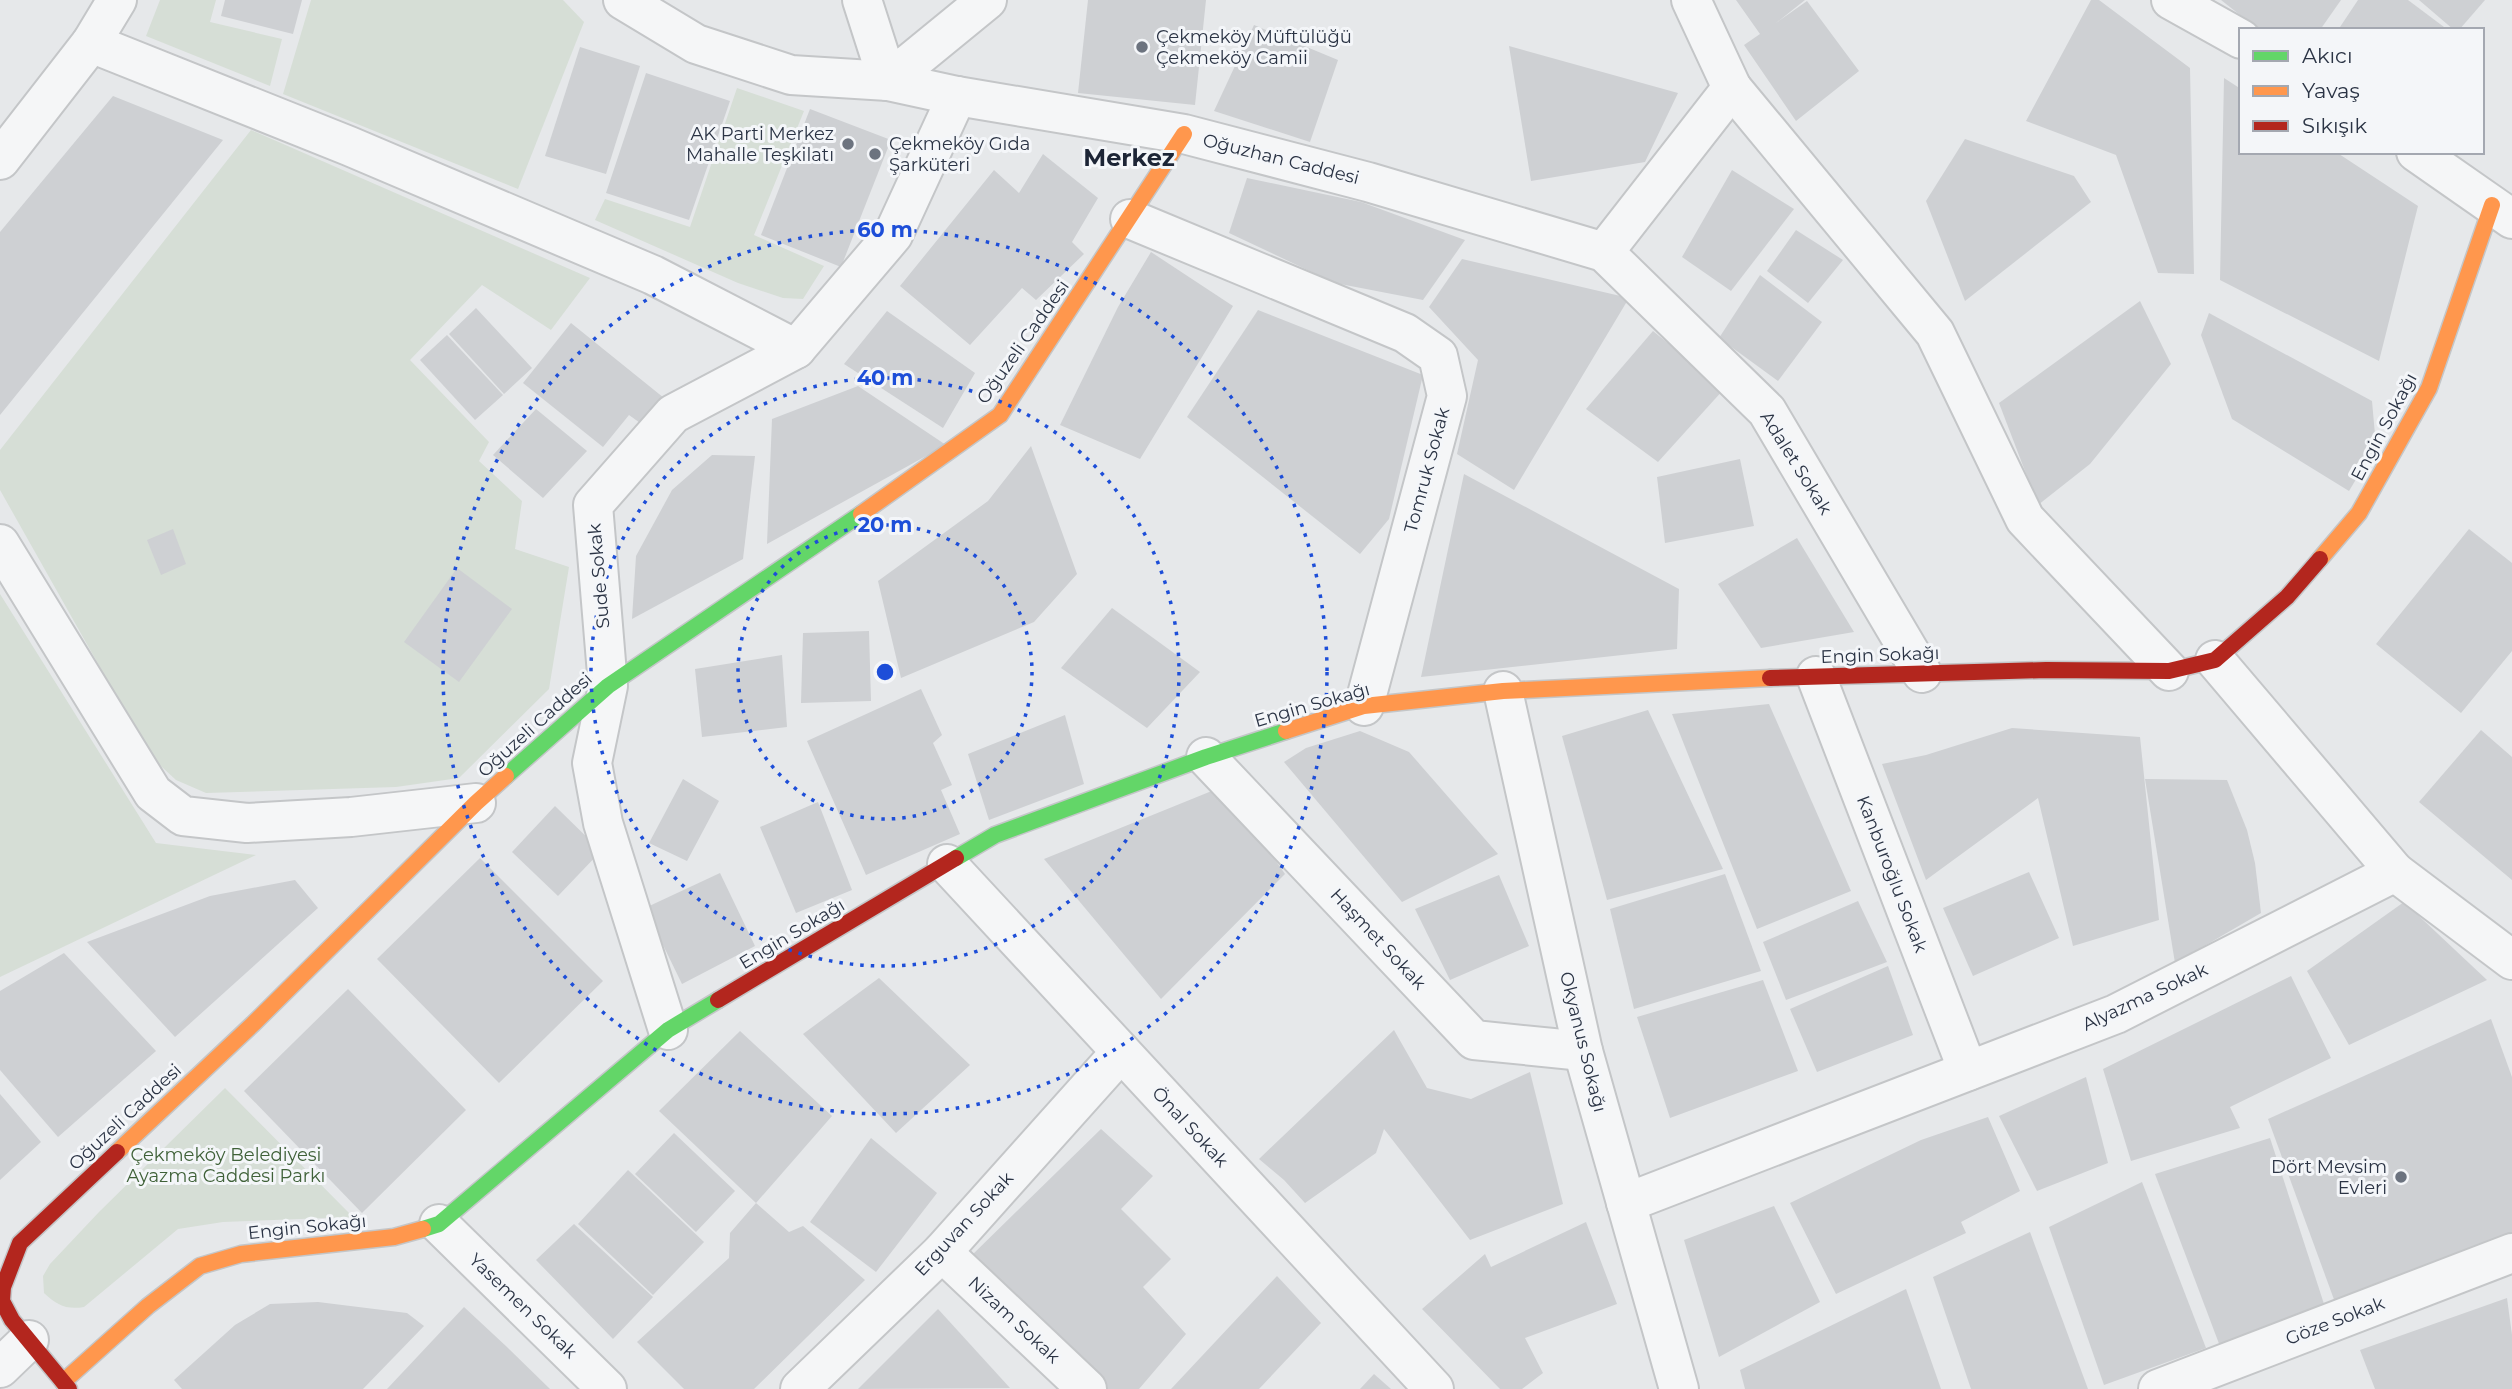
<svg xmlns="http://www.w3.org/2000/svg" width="2512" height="1389" viewBox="0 0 2512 1389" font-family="Montserrat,sans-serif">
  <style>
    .green { fill: #d6ded6 }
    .building { fill: #ced0d3 }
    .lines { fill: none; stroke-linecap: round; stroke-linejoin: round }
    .street-casing { stroke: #c4c6c8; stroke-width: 42 }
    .fast-casing { stroke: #c4c6c8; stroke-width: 19 }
    .slow-casing { stroke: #c4c6c8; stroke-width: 19 }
    .jam-casing { stroke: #c4c6c8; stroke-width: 19 }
    .street { stroke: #f5f6f7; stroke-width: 38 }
    .fast { stroke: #63d668; stroke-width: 16 }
    .slow { stroke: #ff974d; stroke-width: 16 }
    .jam { stroke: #b3261e; stroke-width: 16 }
    .ring { fill: none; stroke: #1d4ed8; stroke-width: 3.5; stroke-dasharray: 3.5 7 }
    .poi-dot { fill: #6c737f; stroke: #f4f6f9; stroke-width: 2.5 }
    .labels { text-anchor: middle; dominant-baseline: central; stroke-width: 6; stroke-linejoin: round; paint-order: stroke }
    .poi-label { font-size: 18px; fill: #2b3445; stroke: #f4f6f9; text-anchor: start }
    .street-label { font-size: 18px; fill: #2b3445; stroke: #f4f6f9 }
    .park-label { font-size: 18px; fill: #3f6138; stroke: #f4f6f9 }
    .district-label { font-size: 24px; font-weight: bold; fill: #1d2536; stroke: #f4f6f9 }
    .centre { fill: #1d4ed8; stroke: #f4f6f9; stroke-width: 3.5 }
    .ring-label { font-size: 21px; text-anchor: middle; font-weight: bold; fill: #1d4ed8; stroke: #f4f6f9; stroke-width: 6; stroke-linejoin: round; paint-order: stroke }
  </style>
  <rect width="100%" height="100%" fill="#e6e8ea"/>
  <!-- green -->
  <g class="green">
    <polygon points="160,0 216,0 210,22 282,39 270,86 146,36"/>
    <polygon points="311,0 563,0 584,22 518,189 283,94"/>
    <polygon points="737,88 804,111 754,235 824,266 803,299 783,298 738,283 595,220 605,199 690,227"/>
    <polygon points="251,130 590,278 551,330 482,285 410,360 489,442 479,461 522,501 515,549 569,567 549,689 459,778 396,787 206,793 176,780 150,756 0,490 0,450"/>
    <polygon points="0,594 156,843 256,855 0,977"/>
    <path d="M225,1088L353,1217L223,1222L178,1229L84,1307C66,1310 57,1305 44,1293L43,1276L50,1264L99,1212Z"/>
  </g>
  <!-- building -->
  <g class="building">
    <polygon points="225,0 302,0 293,34 221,16"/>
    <polygon points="1088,0 1206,0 1195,105 1078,93"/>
    <polygon points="1736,0 1805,0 1776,23 1807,1 1859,71 1796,121 1744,45 1760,34"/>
    <polygon points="2091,0 2099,0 2190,68 2194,274 2158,273 2116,155 2026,121"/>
    <polygon points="2221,0 2341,0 2320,30 2259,30"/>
    <polygon points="2358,0 2408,0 2448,30 2338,30"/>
    <polygon points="2419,0 2485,0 2459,30 2454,30"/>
    <polygon points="1254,25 1338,60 1310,142 1214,111"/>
    <polygon points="1509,46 1678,93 1645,162 1531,181"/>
    <polygon points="580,47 640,66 606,174 545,156"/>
    <polygon points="646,73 730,101 689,220 606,193"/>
    <polygon points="2224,78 2241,89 2241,152 2336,152 2418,206 2379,361 2220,280"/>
    <polygon points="113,96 223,140 0,415 0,232"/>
    <polygon points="810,109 891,140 841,267 761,235"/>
    <polygon points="1965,139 2074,176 2091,202 1965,301 1926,201"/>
    <polygon points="1043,154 1098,198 1072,242 1084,254 1036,300 1022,288 970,345 900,286 994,170 1019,193"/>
    <polygon points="1732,170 1794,209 1731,291 1682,257"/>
    <polygon points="1247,178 1361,202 1465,240 1423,300 1335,283 1229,233"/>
    <polygon points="1796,230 1843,260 1808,303 1767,271"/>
    <polygon points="1151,252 1233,306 1140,459 1060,425 1118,307"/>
    <polygon points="1462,259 1629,298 1514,490 1457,454 1478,360 1429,307"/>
    <polygon points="1760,275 1822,322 1778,381 1719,338"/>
    <polygon points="2140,301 2171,364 2090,464 2038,505 1999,403"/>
    <polygon points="476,308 532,368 504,394 449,334"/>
    <polygon points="1258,310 1423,375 1389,519 1360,554 1187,417"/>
    <polygon points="887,311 975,373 943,428 844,364"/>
    <polygon points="2209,313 2372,401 2376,446 2349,491 2232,419 2201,335"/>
    <polygon points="571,323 664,398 643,425 629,415 603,447 523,383"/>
    <polygon points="1653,331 1724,389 1658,462 1586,409"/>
    <polygon points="447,335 503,395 475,420 420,360"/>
    <polygon points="858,386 946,445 767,544 772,419"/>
    <polygon points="536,409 587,451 543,498 493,455"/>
    <polygon points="1031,446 1077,574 1034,622 901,678 878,581 988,501"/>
    <polygon points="712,455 755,456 743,559 632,619 636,556 672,490"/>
    <polygon points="1740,459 1754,526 1665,543 1657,477"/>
    <polygon points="1464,474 1679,589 1677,649 1421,677"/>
    <polygon points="173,529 186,564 161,575 147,540"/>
    <polygon points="2469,529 2512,563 2512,651 2461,713 2376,644"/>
    <polygon points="1797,538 1854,632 1761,648 1718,584"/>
    <polygon points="457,568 512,609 459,682 404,642"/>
    <polygon points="1112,608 1200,672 1147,728 1061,668"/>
    <polygon points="869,631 871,701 801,703 803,633"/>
    <polygon points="782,655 787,727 702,737 695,669"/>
    <polygon points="921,689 942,735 933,743 952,785 941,790 960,834 866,875 807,741"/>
    <polygon points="1769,704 1851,891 1757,929 1672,714"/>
    <polygon points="1648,710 1723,869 1607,900 1562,736"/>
    <polygon points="1065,715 1084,784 989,820 968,754"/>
    <polygon points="2012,728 2140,737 2159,920 2073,946 2038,798 1926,880 1882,764 1926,755"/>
    <polygon points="2481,730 2512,757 2512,880 2419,802"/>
    <polygon points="1360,731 1409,752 1498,854 1402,902 1284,762 1306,748"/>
    <polygon points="683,779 719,801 687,861 649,843"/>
    <polygon points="2145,779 2227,780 2247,830 2255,863 2261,913 2175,963"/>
    <polygon points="1224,786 1285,874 1161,999 1044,859"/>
    <polygon points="818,802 852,890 796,913 760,827"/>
    <polygon points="555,806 601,851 558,896 512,852"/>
    <polygon points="480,858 603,981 499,1083 377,959"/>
    <polygon points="2029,872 2059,938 1973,976 1943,908"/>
    <polygon points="720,873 755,946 682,984 645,908"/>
    <polygon points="1725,874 1761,971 1634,1009 1610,909"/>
    <polygon points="1499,875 1529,946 1450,980 1415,909"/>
    <polygon points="295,880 318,908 175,1037 87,942 210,896"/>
    <polygon points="1858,901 1887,962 1786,1000 1763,942"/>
    <polygon points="2404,902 2487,980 2349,1045 2307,971"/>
    <polygon points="64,953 156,1051 58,1137 0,1070 0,991"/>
    <polygon points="1888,966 1913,1035 1817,1072 1790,1009"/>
    <polygon points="2291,976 2331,1058 2230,1107 2240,1128 2131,1161 2103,1069"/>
    <polygon points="879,978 970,1065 896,1133 803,1034"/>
    <polygon points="1763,980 1798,1071 1670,1118 1637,1017"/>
    <polygon points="348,989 466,1110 362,1213 244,1091"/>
    <polygon points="2491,1019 2512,1077 2512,1235 2336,1305 2268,1119"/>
    <polygon points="1394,1030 1427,1088 1471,1099 1530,1072 1563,1204 1470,1240 1384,1129 1376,1153 1305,1203 1284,1180 1259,1159"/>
    <polygon points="740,1031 832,1116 756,1203 659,1111"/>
    <polygon points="2086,1077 2108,1163 2037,1191 1999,1116"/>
    <polygon points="0,1094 41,1142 0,1180"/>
    <polygon points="1988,1117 2020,1191 1961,1222 1966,1233 1836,1294 1790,1203 1921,1140"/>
    <polygon points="1101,1129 1153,1176 1121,1209 1171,1259 1143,1287 1186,1334 1139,1389 1108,1389 970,1257"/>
    <polygon points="674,1133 735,1191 696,1232 635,1174"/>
    <polygon points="871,1138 937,1193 876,1272 810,1222"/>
    <polygon points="2270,1138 2325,1307 2221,1349 2155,1174"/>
    <polygon points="628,1170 704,1242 653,1295 578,1224"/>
    <polygon points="2142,1182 2206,1348 2104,1385 2049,1227"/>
    <polygon points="756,1203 789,1232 803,1226 865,1280 754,1389 684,1389 637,1342 729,1258 730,1233"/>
    <polygon points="1774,1206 1820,1302 1719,1357 1684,1240"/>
    <polygon points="1586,1222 1617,1304 1525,1338 1543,1373 1522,1389 1500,1389 1422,1309 1485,1254 1491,1267"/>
    <polygon points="574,1224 653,1297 613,1339 536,1260"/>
    <polygon points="2030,1232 2088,1389 1971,1389 1933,1277"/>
    <polygon points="1277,1276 1321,1323 1259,1389 1171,1389"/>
    <polygon points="1906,1289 1941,1389 1745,1389 1740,1370"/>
    <polygon points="2507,1298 2512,1335 2512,1389 2375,1389 2360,1350"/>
    <polygon points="318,1302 407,1313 424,1326 363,1389 182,1389 174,1380 235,1325 270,1304"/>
    <polygon points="464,1307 507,1347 550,1389 387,1389"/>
    <polygon points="938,1309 1010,1388 858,1389"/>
    <polygon points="1374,1374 1391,1389 1360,1389"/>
  </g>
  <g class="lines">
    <defs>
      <g id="street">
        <polyline points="623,0 696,44 791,75 888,81 957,96 1184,134 1368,182 1604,252 1767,411 1922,673"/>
        <polyline points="862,0 888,81 987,0"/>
        <polyline points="2171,0 2241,39"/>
        <polyline points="91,43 349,146 653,275 796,349"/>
        <polyline points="1732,88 1935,333 2025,519 2169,671"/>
        <polyline points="2416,152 2512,219"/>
        <polyline points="0,160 91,43 117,0"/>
        <polyline points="1130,219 1405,333 1438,356 1447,396 1364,706"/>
        <polyline points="1604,252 1732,88 1691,0"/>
        <polyline points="0,544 153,793 183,816 247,823 351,817 476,803"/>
        <polyline points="1816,676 1968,1071"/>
        <polyline points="1503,691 1583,1051 1679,1389"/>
        <polyline points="1206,757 1474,1040 1583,1051"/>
        <polyline points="947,864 1434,1389"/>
        <polyline points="2395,872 2512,960"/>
        <polyline points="668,1030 603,823 592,763 608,686 593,505 673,414 796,349 893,235 957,96"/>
        <polyline points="1626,1203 2116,1014 2395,872 2215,660"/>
        <polyline points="439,1224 607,1389"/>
        <polyline points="942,1252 1087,1389"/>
        <polyline points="0,1368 29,1340"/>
        <polyline points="800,1389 942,1252 1121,1052"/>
        <polyline points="2158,1389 2512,1253"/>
      </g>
      <g id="fast">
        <polyline points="506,776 608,686 861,514"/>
        <polyline points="956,858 995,835 1206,757 1286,731"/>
        <polyline points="423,1229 439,1224 668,1030 718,1000"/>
      </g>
      <g id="slow">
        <polyline points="861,514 1000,415 1184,134"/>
        <polyline points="2320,559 2359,513 2429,388 2492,205"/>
        <polyline points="1286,731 1364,706 1503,691 1770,678"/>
        <polyline points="117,1152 253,1024 476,803 506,776"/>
        <polyline points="63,1382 148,1306 200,1266 241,1254 394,1237 423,1229"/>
      </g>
      <g id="jam">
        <polyline points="1770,678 2046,670 2169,671 2215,660 2287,597 2320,559"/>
        <polyline points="718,1000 956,858"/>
        <polyline points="69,1389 12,1320 2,1301 3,1287 20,1243 117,1152"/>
      </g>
    </defs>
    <!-- street casing -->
    <use href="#street" class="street-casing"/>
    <!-- fast casing -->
    <use href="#fast" class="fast-casing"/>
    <!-- slow casing -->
    <use href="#slow" class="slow-casing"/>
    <!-- jam casing -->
    <use href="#jam" class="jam-casing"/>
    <!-- street -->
    <use href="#street" class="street"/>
    <!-- fast -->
    <use href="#fast" class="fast"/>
    <!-- slow -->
    <use href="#slow" class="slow"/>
    <!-- jam -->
    <use href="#jam" class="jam"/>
  </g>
  <!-- distance rings -->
  <g class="ring">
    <circle cx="885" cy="672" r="147"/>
    <circle cx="885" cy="672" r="294"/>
    <circle cx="885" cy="672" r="442"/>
  </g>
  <!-- markers -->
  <g class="poi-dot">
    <circle cx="1142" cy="47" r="7"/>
    <circle cx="848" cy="144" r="7"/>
    <circle cx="875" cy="154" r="7"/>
    <circle cx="2401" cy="1177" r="7"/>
  </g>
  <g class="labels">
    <!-- poi labels -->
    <g class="poi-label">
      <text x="1156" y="37">Çekmeköy Müftülüğü<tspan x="1156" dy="21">Çekmeköy Camii</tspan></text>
      <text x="834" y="134" text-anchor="end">AK Parti Merkez<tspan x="834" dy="21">Mahalle Teşkilatı</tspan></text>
      <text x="889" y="144">Çekmeköy Gıda<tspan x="889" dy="21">Şarküteri</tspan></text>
      <text x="2387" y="1167" text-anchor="end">Dört Mevsim<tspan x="2387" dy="21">Evleri</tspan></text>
    </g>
    <!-- street labels -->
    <g class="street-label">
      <text transform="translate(1281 159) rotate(14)">Oğuzhan Caddesi</text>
      <text transform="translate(1023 342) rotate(-55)">Oğuzeli Caddesi</text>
      <text transform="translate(2384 427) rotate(-62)">Engin Sokağı</text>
      <text transform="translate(1796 463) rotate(58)">Adalet Sokak</text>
      <text transform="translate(1427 470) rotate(-75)">Tomruk Sokak</text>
      <text transform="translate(599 576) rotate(-95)">Sude Sokak</text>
      <text transform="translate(1880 655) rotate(-2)">Engin Sokağı</text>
      <text transform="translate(1312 705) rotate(-16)">Engin Sokağı</text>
      <text transform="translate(535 725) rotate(-42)">Oğuzeli Caddesi</text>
      <text transform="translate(1892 874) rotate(69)">Kanburoğlu Sokak</text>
      <text transform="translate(792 934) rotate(-31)">Engin Sokağı</text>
      <text transform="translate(1378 939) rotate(47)">Haşmet Sokak</text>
      <text transform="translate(2145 997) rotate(-25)">Alyazma Sokak</text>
      <text transform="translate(1583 1042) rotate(76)">Okyanus Sokağı</text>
      <text transform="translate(125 1117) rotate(-43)">Oğuzeli Caddesi</text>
      <text transform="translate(1190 1127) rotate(47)">Önal Sokak</text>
      <text transform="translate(964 1224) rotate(-47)">Erguvan Sokak</text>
      <text transform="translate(307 1227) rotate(-6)">Engin Sokağı</text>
      <text transform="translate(523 1306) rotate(44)">Yasemen Sokak</text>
      <text transform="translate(1014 1320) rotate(43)">Nizam Sokak</text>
      <text transform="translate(2335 1321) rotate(-21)">Göze Sokak</text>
    </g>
    <!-- park labels -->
    <g class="park-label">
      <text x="226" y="1155">Çekmeköy Belediyesi<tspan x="226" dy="21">Ayazma Caddesi Parkı</tspan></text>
    </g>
    <!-- district labels -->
    <g class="district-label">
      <text x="1129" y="157">Merkez</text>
    </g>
  </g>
  <circle cx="885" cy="672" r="10" class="centre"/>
  <g class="ring-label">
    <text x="885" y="237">60 m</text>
    <text x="885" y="385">40 m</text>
    <text x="885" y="532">20 m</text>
  </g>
  <!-- legend -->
  <rect x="2239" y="28" width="245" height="126" fill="#f4f6f9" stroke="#a4a8b1" stroke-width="2"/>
  <rect x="2253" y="51" width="35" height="10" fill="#63d668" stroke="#a4a8b1" stroke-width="2"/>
  <text x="2302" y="63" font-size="21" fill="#2b3445">Akıcı</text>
  <rect x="2253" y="86" width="35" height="10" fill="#ff974d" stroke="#a4a8b1" stroke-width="2"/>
  <text x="2302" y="98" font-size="21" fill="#2b3445">Yavaş</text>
  <rect x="2253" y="121" width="35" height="10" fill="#b3261e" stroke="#a4a8b1" stroke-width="2"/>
  <text x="2302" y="133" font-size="21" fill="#2b3445">Sıkışık</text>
</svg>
